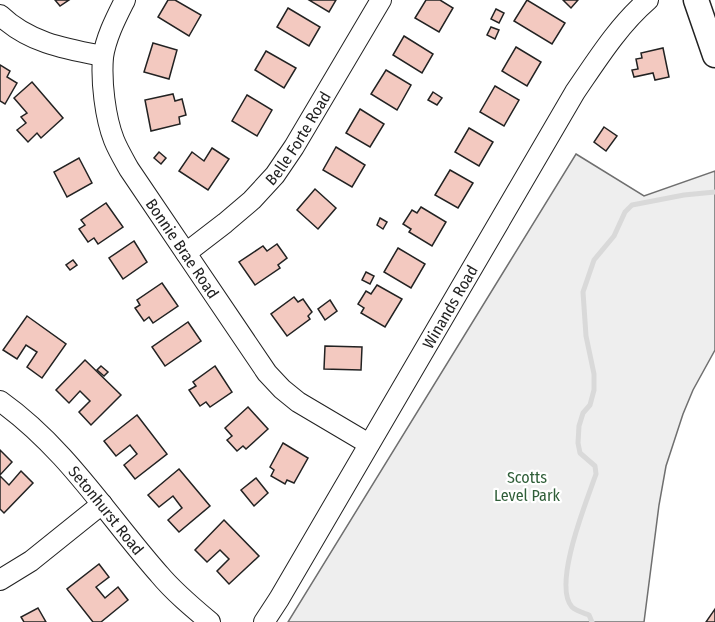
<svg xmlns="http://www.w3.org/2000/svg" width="715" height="622" viewBox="0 0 715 622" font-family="'Fira Sans Condensed',sans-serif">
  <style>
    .green { fill: #eee; stroke: #6f6f6f; stroke-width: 1.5 }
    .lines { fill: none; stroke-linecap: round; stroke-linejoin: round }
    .stream { stroke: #d9d9d9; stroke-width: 5 }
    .building { fill: #f3c9c0; stroke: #222; stroke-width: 1.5 }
    .minor-casing { stroke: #222; stroke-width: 22 }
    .major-casing { stroke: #222; stroke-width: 27 }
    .minor { stroke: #fff; stroke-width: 20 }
    .major { stroke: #fff; stroke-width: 24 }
    .labels { text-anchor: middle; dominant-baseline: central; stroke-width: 4.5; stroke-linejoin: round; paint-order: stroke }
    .street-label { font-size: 16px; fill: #222; stroke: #fff }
    .park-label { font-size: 16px; fill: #2f5e38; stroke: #fff }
  </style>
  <rect width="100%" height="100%" fill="#fff"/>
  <!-- green -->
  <polygon class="green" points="576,154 644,196 715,171 715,350 693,390 683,414 666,466 659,505 644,622 288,622"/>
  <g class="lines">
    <!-- stream -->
    <path class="stream" d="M592,622L589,615C584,613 576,611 572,607C552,585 587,500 596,474L595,466L580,453L578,443L579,426L583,413L590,405L594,390V374L586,336L583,292L594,260L614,236L625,212L632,205L684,195L715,192"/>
  </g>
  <!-- building -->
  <g class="building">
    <polygon points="55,0 69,0 60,6"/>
    <polygon points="168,0 175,0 201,15 189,36 158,17"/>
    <polygon points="309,0 336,0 329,12"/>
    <polygon points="426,0 440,0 453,8 439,32 415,18"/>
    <polygon points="527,0 565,23 552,44 514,21"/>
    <polygon points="563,0 578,0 571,8"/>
    <polygon points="288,8 320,27 309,46 277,27"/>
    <polygon points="496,9 504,13 499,23 491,19"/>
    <polygon points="491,27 499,30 495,39 487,35"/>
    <polygon points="404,36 433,54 422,73 393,55"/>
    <polygon points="153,43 177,50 169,79 144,72"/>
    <polygon points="516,47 541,62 527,86 502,71"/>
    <polygon points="663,48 669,77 655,80 653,73 634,77 632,70 638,69 636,59 642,58 641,53"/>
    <polygon points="266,51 296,68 284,88 255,70"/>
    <polygon points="0,65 10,71 7,77 17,83 5,104 0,101"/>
    <polygon points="386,70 411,85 397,110 371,94"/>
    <polygon points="32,82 63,118 41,138 37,133 28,142 17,130 26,123 21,117 27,113 14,98"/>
    <polygon points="495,86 519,100 504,126 480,112"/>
    <polygon points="433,92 442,98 437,105 428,100"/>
    <polygon points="173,94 175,101 182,99 186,115 179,117 180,124 151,131 145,100"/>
    <polygon points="247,95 272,110 257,136 232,121"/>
    <polygon points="360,109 384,124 370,147 346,133"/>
    <polygon points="604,127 617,136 606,151 594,142"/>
    <polygon points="469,128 493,142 479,166 455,152"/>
    <polygon points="336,147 365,165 352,187 323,170"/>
    <polygon points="212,148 229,159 208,190 179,171 192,152 204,161"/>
    <polygon points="159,152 166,158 161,164 154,158"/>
    <polygon points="79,158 92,183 67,197 54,172"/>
    <polygon points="450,170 473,183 458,208 435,195"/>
    <polygon points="315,189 336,208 318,229 297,210"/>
    <polygon points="106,203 123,227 98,244 94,238 88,242 79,229 85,225 81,220"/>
    <polygon points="421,207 446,222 432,246 409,232 411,229 403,224 412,210 417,213"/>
    <polygon points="380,218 387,222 383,229 377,225"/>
    <polygon points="134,241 147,262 123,279 109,258"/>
    <polygon points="277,244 287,258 278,265 280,268 255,285 239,262 263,246 267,251"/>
    <polygon points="398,248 425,264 411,288 384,272"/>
    <polygon points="73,260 77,265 70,270 66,265"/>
    <polygon points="366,272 374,276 370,284 362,280"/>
    <polygon points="162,283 178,306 153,323 149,317 144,321 135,308 140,305 137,300"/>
    <polygon points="377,285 402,299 385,327 361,313 364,308 358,304 366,291 371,294"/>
    <polygon points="294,297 298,302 303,299 312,312 308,316 310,319 287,336 271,314"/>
    <polygon points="330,300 337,311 325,320 318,309"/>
    <polygon points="27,316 66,344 42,378 27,367 37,352 26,345 17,359 3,350"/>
    <polygon points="188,322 201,341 165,366 152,347"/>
    <polygon points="325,346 362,347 361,370 324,369"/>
    <polygon points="85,360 121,395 91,425 79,412 90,401 80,391 69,403 56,390"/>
    <polygon points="101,366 108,372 104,376 97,370"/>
    <polygon points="215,366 232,392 210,407 206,402 200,406 189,390 196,386 193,382"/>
    <polygon points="248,407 268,429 246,449 243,446 237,451 227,440 232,436 225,428"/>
    <polygon points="137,415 167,454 135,479 124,465 137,454 130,445 116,456 104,441"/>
    <polygon points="283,443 308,458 294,483 287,480 285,484 271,476 274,470 270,467"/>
    <polygon points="0,450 12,462 0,475"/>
    <polygon points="179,469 210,506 179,532 168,520 182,508 173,496 159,507 148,495"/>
    <polygon points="21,471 33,483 4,513 0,509 0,476 9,485"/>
    <polygon points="256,478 268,493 254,506 241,490"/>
    <polygon points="224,520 259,556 229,584 217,571 229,559 220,550 207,562 195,550"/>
    <polygon points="99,564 109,577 96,587 105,598 118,587 128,600 101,622 93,622 67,589"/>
    <polygon points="38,608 46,622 24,622 21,617"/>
    <polygon points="715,609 715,622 706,622"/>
  </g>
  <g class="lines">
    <defs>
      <g id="minor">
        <path id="s1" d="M125,0C116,18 106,37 103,57C101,81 105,117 114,140C118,150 124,160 129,169L267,373L282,389L298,402L369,444"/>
        <path d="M0,15C29,43 66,49 103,56"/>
        <path id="s2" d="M186,253L225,223L252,200L275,175L294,147L381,0"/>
        <path id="s3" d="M0,401C66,448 107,515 159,574C174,592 192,607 210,622"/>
        <polyline points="0,580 31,561 102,504"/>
        <path id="s4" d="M264,622L279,599L575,92C597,60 618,26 648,0"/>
      </g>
      <polyline id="major" points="696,0 715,55"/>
    </defs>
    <!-- minor casing -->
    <use href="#minor" class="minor-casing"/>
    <!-- major casing -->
    <use href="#major" class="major-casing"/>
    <!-- minor -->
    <use href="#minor" class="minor"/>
    <!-- major -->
    <use href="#major" class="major"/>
  </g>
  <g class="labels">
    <!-- street labels -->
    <g class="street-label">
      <text stroke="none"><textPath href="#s2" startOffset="162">Belle Forte Road</textPath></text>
      <text stroke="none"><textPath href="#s1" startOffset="274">Bonnie Brae Road</textPath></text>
      <text stroke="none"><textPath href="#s4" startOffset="366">Winands Road</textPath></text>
      <text stroke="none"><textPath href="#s3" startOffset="153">Setonhurst Road</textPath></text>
    </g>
    <!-- park labels -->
    <g class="park-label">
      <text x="527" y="477">Scotts<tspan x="527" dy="18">Level Park</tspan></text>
    </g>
  </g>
</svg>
